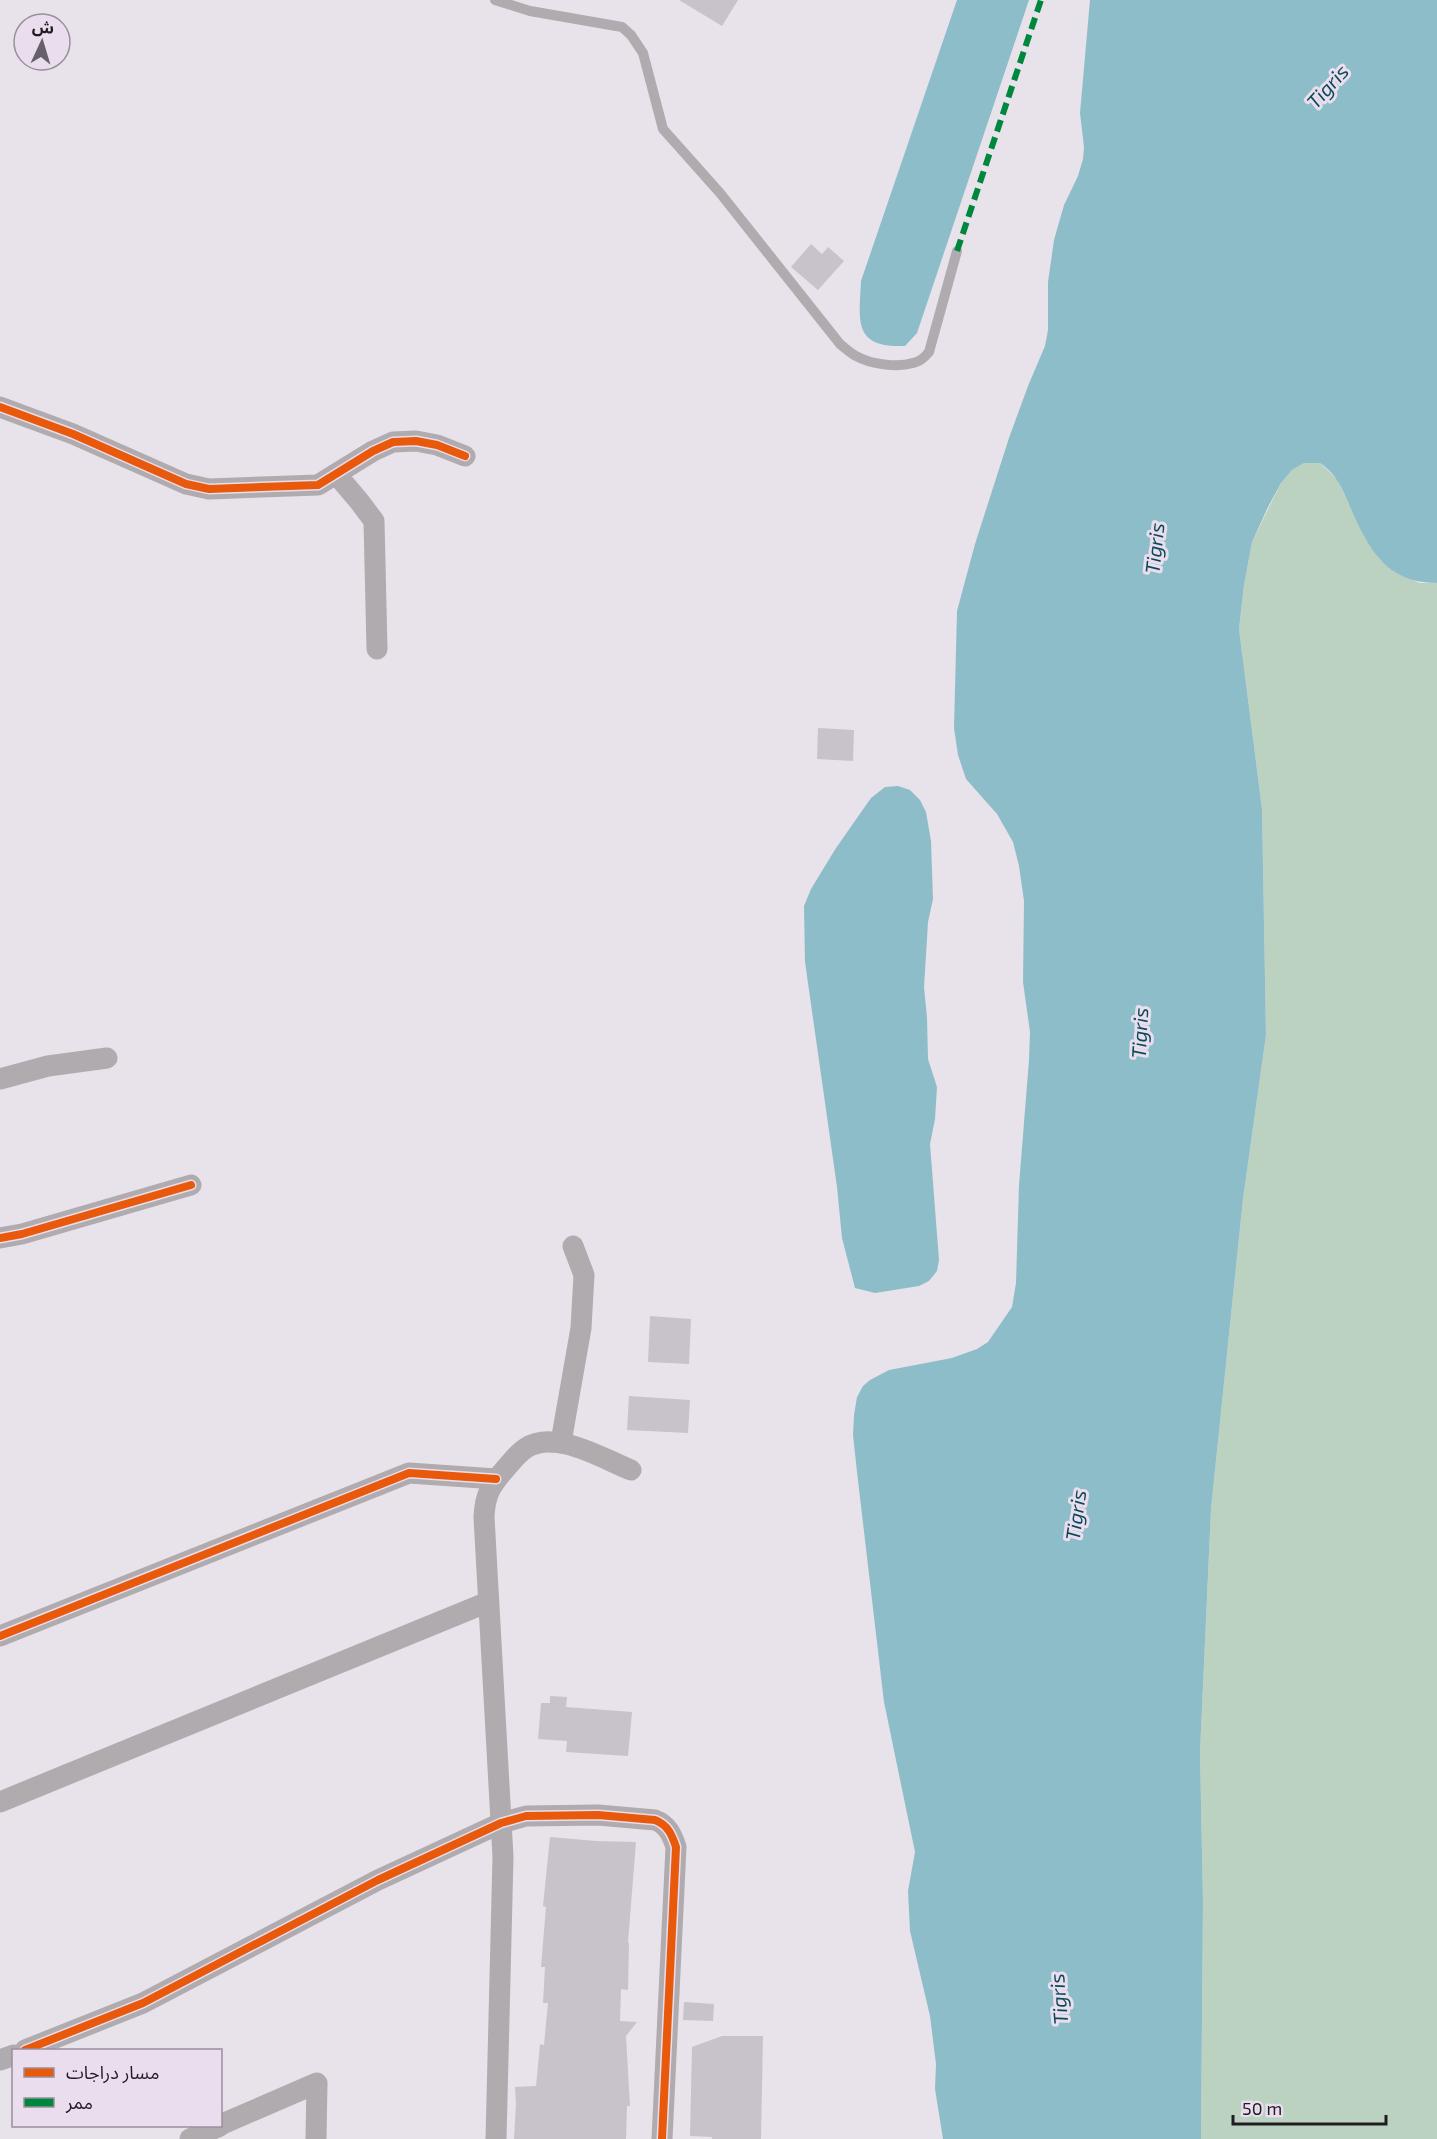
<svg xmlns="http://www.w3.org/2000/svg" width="1437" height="2139" viewBox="0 0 1437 2139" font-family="'Exo 2','Noto Sans Arabic',sans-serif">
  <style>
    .green { fill: #bcd2c1 }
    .water { fill: #8ebdca }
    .building { fill: #c8c3ca }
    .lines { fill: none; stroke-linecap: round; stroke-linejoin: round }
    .service { stroke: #afabae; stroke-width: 10 }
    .minor { stroke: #afabae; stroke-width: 21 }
    .quiet { stroke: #00873e; stroke-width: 6; stroke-dasharray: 12 6; stroke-linecap: butt }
    .cycleway-casing { stroke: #eadeee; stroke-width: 11 }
    .cycleway { stroke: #e8590c; stroke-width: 8 }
    .labels { text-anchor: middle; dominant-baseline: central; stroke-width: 6; stroke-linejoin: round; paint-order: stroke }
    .water-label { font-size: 20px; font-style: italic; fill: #094a56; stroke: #eadeee }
  </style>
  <rect width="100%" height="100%" fill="#e8e2ea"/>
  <!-- green -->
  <polygon class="green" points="1304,463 1320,463 1337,479 1365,538 1380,560 1419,583 1437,583 1437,2139 1201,2139 1203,1901 1200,1752 1211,1509 1243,1199 1266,1035 1262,809 1239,629 1244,585 1252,542 1281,483 1292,470"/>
  <!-- water -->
  <g class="water">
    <path d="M957,0H1029L917,333L905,346C853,348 859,322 861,281Z"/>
    <path d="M1090,0H1437V583C1387,583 1369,550 1351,509C1343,491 1338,475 1320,463H1304L1292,470L1281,483L1268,507L1252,542L1244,585L1239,629L1262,809L1266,1035L1243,1199L1211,1509L1200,1752L1203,1901L1201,2139H943L935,2089L936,2064L930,2016L910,1931L908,1891L915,1852L884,1702L857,1472L853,1435L854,1415L857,1397L863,1386L870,1380L889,1370L952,1358L977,1349L988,1342L1012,1307L1016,1283L1019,1185L1029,1060L1030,1032L1023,982L1024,901L1019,866L1013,842L997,814L966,779L958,755L954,728L957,611L975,544L1009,438L1028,386L1045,346L1048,330V282L1054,240L1064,205L1078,176L1083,159L1084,147L1080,113Z"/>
    <polygon points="898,786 910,790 920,800 926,812 931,841 933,899 928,922 924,987 927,1018 928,1059 937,1087 935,1119 930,1144 939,1260 937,1271 929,1281 919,1286 875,1293 855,1288 842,1238 837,1187 805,962 804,906 811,889 836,848 871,798 885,787"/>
  </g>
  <!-- building -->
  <g class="building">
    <polygon points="679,0 738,0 722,26"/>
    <polygon points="811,244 822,254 828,247 844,261 818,290 791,267"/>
    <polygon points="818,728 854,730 853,761 817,759"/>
    <polygon points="650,1316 691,1319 689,1364 648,1362"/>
    <polygon points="629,1396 690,1400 688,1433 627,1430"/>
    <polygon points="550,1696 567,1697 566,1707 632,1712 628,1756 566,1752 567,1741 538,1739 541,1703 550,1703"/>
    <polygon points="550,1837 596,1841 636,1842 628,1942 629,1943 628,1990 621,1989 620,2021 637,2022 626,2036 630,2106 627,2106 626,2139 514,2139 516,2103 515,2087 536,2086 540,2044 544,2045 548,2003 543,2003 545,1967 541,1967 546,1907 543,1906"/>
    <polygon points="684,2002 714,2004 713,2021 683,2020"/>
    <polygon points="722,2036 763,2036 761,2139 712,2139 712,2137 690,2136 692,2047"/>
  </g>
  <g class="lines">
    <!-- service -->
    <path class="service" d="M495,0L530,11L622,27L631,35L643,53L663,129L720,193L840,344C845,348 850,353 856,356C870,364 897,368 913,363C919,362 925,357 929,352L957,251"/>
    <!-- minor -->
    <g class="minor">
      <polyline points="0,407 73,434 186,484 209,489 318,485 373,451 393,442 416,441 437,445 465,456"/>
      <polyline points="336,474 359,501 374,521 377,649"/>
      <polyline points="0,1079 48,1066 107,1058"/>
      <polyline points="0,1238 22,1234 191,1185"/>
      <polyline points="561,1442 581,1328 584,1275 573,1246"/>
      <polyline points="0,1636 409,1473 496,1479"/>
      <polyline points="0,1802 488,1602"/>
      <path d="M25,2050L143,2003L378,1880L501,1823L526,1816L598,1815L655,1820C668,1825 672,1835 676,1847L662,2139"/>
      <polyline points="0,2060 14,2055"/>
      <polyline points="220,2125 317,2083 316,2139"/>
      <polyline points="190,2139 220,2126"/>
      <path d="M496,2139L503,1857L484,1517C485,1494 491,1485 506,1468C512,1461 518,1453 526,1448C555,1429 603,1459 631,1470"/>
    </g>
    <!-- quiet -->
    <polyline class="quiet" points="957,251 1041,0"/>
    <defs>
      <g id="cycleway">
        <polyline points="0,407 73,434 186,484 209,489 318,485 373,451 393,442 416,441 437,445 465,456"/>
        <polyline points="0,1238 22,1234 191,1185"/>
        <polyline points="0,1636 409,1473 496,1479"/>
        <path d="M25,2050L143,2003L378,1880L501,1823L526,1816L598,1815L655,1820C668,1825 672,1835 676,1847L662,2139"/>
      </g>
    </defs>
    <!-- cycleway casing -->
    <use href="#cycleway" class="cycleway-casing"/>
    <!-- cycleway -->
    <use href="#cycleway" class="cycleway"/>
  </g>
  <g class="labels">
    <!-- water labels -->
    <g class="water-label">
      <text transform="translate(1327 86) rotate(-48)">Tigris</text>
      <text transform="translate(1154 548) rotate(-84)">Tigris</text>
      <text transform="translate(1139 1033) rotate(-87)">Tigris</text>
      <text transform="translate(1075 1515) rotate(-82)">Tigris</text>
      <text transform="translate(1058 1999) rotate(-95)">Tigris</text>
    </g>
  </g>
  <!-- legend -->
  <rect x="12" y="2049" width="210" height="78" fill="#eadeee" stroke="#99909c" stroke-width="1.5"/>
  <rect x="24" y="2068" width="30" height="9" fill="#e8590c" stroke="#99909c" stroke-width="1.5"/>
  <text x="66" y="2079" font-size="18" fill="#201c22">مسار دراجات</text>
  <rect x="24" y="2098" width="30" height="9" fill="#00873e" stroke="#99909c" stroke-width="1.5"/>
  <text x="66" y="2109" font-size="18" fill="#201c22">ممر</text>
  <!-- north arrow -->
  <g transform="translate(42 42) rotate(4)"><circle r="28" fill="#eadeee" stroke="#99909c" stroke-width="1.5"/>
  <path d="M0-4.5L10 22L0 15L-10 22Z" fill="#666168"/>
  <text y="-9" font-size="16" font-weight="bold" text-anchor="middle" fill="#201c22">ش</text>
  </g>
  <!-- scale -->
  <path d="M1233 2115v9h153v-9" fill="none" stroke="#201c22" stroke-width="3"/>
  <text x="1242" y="2115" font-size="18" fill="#201c22" stroke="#eadeee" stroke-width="4.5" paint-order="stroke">50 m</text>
</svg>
